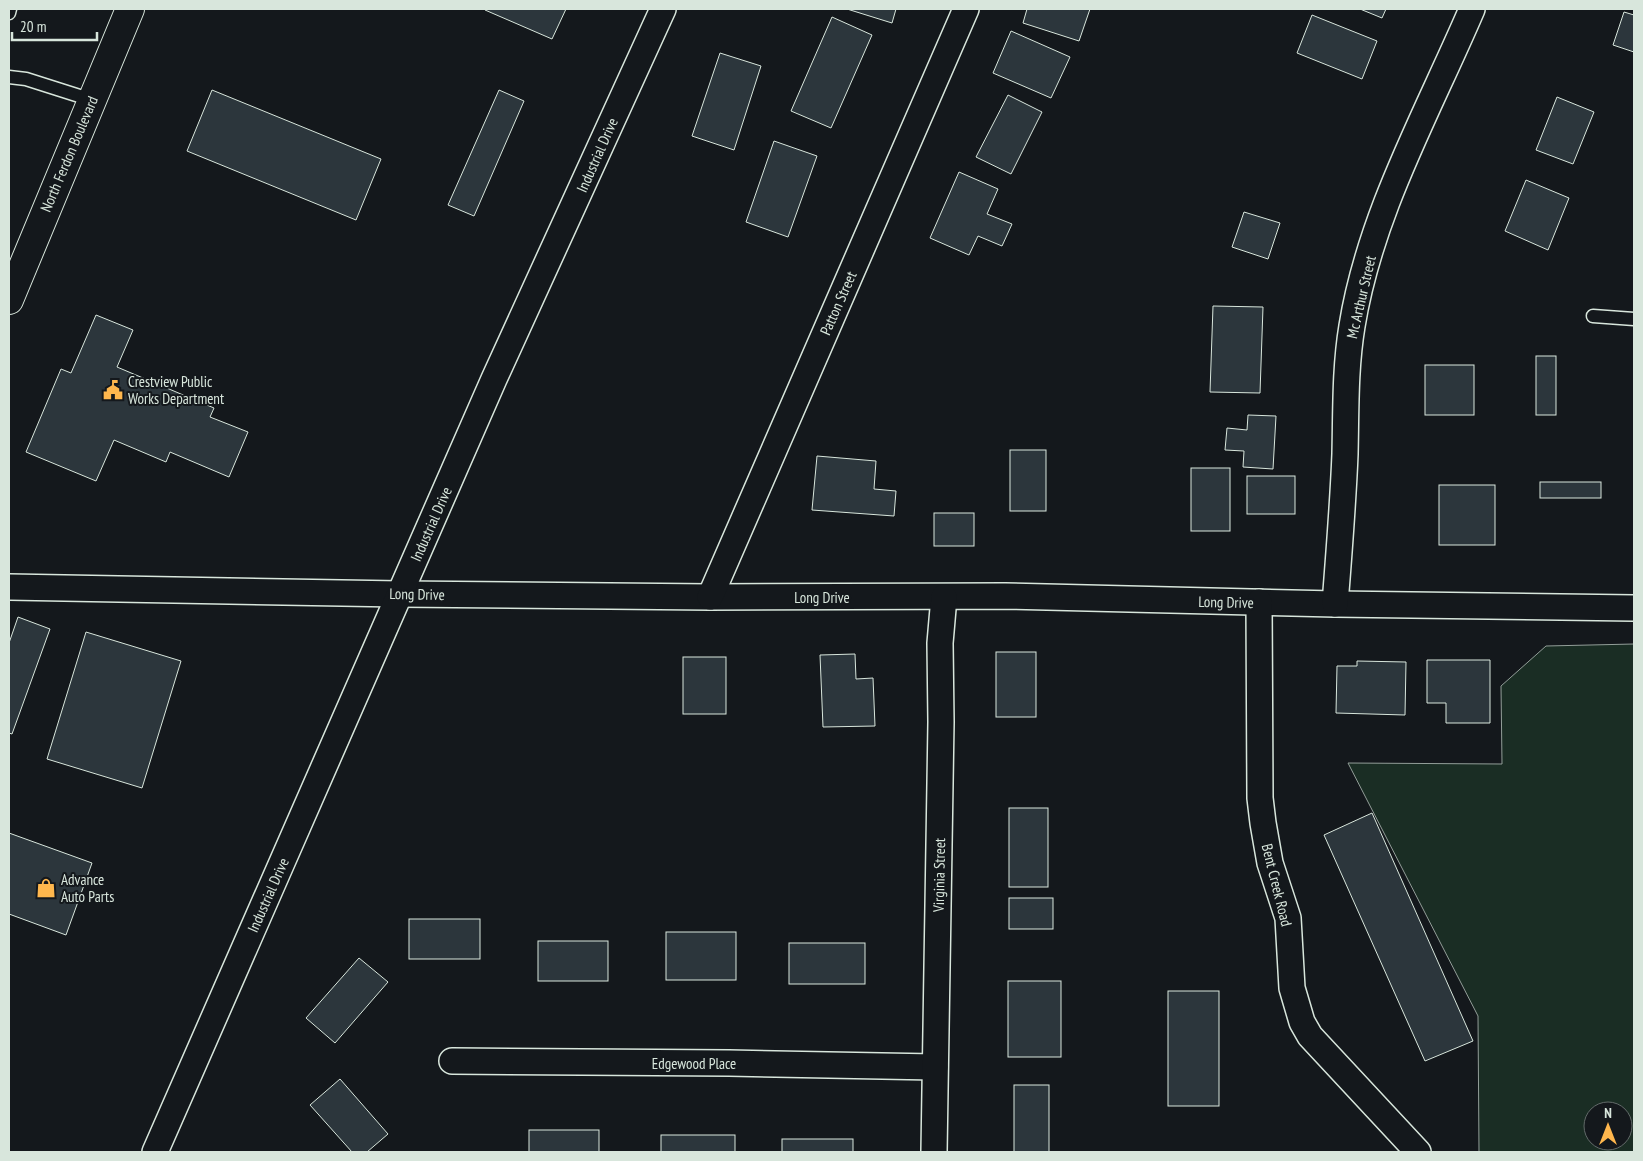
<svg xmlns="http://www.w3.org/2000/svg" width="1643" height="1161" viewBox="0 0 1643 1161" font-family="'PT Sans Narrow',sans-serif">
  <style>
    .green { fill: #1a2d24; stroke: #939e99; fill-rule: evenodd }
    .building { fill: #2c363c; stroke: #d8e6dc }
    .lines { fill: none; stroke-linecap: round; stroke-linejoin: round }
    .lane-casing { stroke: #d8e6dc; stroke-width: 15 }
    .street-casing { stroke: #d8e6dc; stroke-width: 28 }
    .primary-casing { stroke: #d8e6dc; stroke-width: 30 }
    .lane { stroke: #14181c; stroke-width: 12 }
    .street { stroke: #14181c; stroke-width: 25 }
    .primary { stroke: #14181c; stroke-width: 28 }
    .labels { text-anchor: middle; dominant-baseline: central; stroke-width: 4; stroke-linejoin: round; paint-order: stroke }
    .street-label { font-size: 15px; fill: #d8e6dc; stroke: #14181c }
    .poi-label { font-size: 15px; fill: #d8e6dc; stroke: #14181c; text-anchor: start }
  </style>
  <rect width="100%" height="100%" fill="#14181c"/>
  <!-- green -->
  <path class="green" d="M1634,644V1152H1479L1478,1016L1348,763L1502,764L1501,686L1546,646ZM1593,1111H1623V1141H1593Z"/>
  <!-- building -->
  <g class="building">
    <polygon points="485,9 566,9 552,39 485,10"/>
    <polygon points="847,9 896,9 892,23"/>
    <polygon points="1027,9 1090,9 1079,41 1023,23"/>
    <polygon points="1360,9 1386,9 1382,18"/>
    <polygon points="1624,12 1634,15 1634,52 1613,45"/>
    <polygon points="1312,15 1377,41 1362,79 1297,53"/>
    <polygon points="832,17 872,35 831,128 791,111"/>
    <polygon points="1011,31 1070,57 1051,98 993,73"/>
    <polygon points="720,53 761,66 734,150 692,136"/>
    <polygon points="212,90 381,159 356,220 187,151"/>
    <polygon points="499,90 524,101 474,216 448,205"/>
    <polygon points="1008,95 1042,112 1011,174 976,157"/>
    <polygon points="1557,97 1594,112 1573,164 1536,150"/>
    <polygon points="774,141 817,156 788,237 746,222"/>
    <polygon points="959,172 998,189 987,214 1012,224 1002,246 978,236 969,255 930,238"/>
    <polygon points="1526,180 1569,198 1548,250 1505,231"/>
    <polygon points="1244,212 1280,223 1268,259 1232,247"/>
    <polygon points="1213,306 1263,307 1260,393 1210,392"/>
    <polygon points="96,315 133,330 117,367 214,408 210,417 248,432 229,477 170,452 166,462 114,440 96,481 26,452 61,369 71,373"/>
    <rect x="1536" y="356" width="20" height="59"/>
    <rect x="1425" y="365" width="49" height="50"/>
    <polygon points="1248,415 1276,416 1273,469 1243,467 1244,451 1225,450 1227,428 1247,430"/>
    <rect x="1010" y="450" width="36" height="61"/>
    <polygon points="817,456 876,461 874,489 896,491 894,516 812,510"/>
    <rect x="1191" y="468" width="39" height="63"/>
    <rect x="1247" y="476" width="48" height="38"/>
    <rect x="1540" y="482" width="61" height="16"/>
    <rect x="1439" y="485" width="56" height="60"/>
    <rect x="934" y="513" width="40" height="33"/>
    <polygon points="18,617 50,629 12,734 9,733 9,643"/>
    <polygon points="86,632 181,661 142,788 47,759"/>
    <rect x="996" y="652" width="40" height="65"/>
    <polygon points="855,654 856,679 873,678 875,726 823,727 820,655"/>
    <rect x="683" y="657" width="43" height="57"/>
    <polygon points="1427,660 1490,660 1490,723 1446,723 1446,703 1427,703"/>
    <polygon points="1357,661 1406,662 1405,715 1336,713 1337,666 1357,666"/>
    <rect x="1009" y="808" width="39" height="79"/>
    <polygon points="1372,813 1473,1041 1425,1061 1324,835"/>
    <polygon points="9,833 92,863 66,935 9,914"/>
    <rect x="1009" y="898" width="44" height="31"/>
    <rect x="409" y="919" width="71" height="40"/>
    <rect x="666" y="932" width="70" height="48"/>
    <rect x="538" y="941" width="70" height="40"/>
    <rect x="789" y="943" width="76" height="41"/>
    <polygon points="359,958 388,982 335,1043 306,1018"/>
    <rect x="1008" y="981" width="53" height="76"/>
    <rect x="1168" y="991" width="51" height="115"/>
    <polygon points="340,1079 388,1134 367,1152 352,1152 310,1105"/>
    <rect x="1014" y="1085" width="35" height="67"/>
    <rect x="529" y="1130" width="70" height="22"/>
    <rect x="661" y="1135" width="74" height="17"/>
    <rect x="782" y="1139" width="71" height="13"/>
  </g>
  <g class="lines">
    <defs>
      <g id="lane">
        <polyline points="9,13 10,9"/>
        <polyline points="9,77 26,79 92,100"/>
        <polyline points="1593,316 1634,319"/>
      </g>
      <g id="street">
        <polyline points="9,587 400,594 710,597 1005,596 1335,604 1634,608"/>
        <polyline points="710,597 966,9"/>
        <polyline points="1259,602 1260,798 1263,823 1270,863 1288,918 1292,988 1302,1022 1310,1036 1418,1152"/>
        <path d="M1335,604C1339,554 1343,504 1345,454C1346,411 1345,368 1352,326C1370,214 1428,112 1472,9"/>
        <polyline points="452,1061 729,1063 935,1067"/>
        <polyline points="155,1152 494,379 663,9"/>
        <polyline points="934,1152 941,722 940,643 944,597"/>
      </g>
      <polyline id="primary" points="9,300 130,9"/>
    </defs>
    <!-- lane casing -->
    <use href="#lane" class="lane-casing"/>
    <!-- street casing -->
    <use href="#street" class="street-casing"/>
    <!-- primary casing -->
    <use href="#primary" class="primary-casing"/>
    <!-- lane -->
    <use href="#lane" class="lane"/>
    <!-- street -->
    <use href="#street" class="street"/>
    <!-- primary -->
    <use href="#primary" class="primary"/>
  </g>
  <!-- icons -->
  <defs>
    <symbol id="civic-bare" viewBox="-9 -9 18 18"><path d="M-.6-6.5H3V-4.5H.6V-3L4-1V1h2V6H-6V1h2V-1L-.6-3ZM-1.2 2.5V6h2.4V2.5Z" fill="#ffb74d" stroke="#14181c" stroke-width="2.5" paint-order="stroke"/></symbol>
    <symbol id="shop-bare" viewBox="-9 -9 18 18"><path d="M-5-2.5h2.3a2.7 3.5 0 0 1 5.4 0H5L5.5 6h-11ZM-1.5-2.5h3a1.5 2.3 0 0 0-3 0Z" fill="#ffb74d" stroke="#14181c" stroke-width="2.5" paint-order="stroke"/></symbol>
  </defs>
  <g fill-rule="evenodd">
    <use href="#civic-bare" x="99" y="376" width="28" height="28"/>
    <use href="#shop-bare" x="32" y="874" width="28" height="28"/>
  </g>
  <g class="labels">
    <!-- street labels -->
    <g class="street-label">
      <text transform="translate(69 154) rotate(-67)">North Ferdon Boulevard</text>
      <text transform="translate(597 155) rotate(-66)">Industrial Drive</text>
      <text transform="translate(1361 297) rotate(-77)">Mc Arthur Street</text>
      <text transform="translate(838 303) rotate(-66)">Patton Street</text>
      <text transform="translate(431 524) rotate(-66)">Industrial Drive</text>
      <text transform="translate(417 594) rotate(1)">Long Drive</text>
      <text x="822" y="597">Long Drive</text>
      <text transform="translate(1226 602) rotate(1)">Long Drive</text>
      <text transform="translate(939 875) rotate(-89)">Virginia Street</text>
      <text transform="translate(1277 885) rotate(76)">Bent Creek Road</text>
      <text transform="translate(268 895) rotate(-66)">Industrial Drive</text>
      <text x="694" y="1063">Edgewood Place</text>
    </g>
    <!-- poi labels -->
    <g class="poi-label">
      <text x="128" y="381">Crestview Public<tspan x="128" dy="17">Works Department</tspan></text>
      <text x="61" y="879">Advance<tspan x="61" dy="17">Auto Parts</tspan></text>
    </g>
  </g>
  <!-- border -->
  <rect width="1643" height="1161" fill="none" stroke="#d8e6dc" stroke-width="20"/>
  <!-- north arrow -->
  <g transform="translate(1608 1126)"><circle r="24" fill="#14181c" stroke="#626a69"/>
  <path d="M0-4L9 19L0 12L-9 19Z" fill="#ffb74d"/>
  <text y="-8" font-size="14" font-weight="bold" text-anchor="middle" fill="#d8e6dc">N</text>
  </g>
  <!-- scale -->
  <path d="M12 32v8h85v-8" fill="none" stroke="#d8e6dc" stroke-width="2.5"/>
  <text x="20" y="32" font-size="15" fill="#d8e6dc" stroke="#14181c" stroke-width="4" paint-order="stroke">20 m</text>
</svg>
